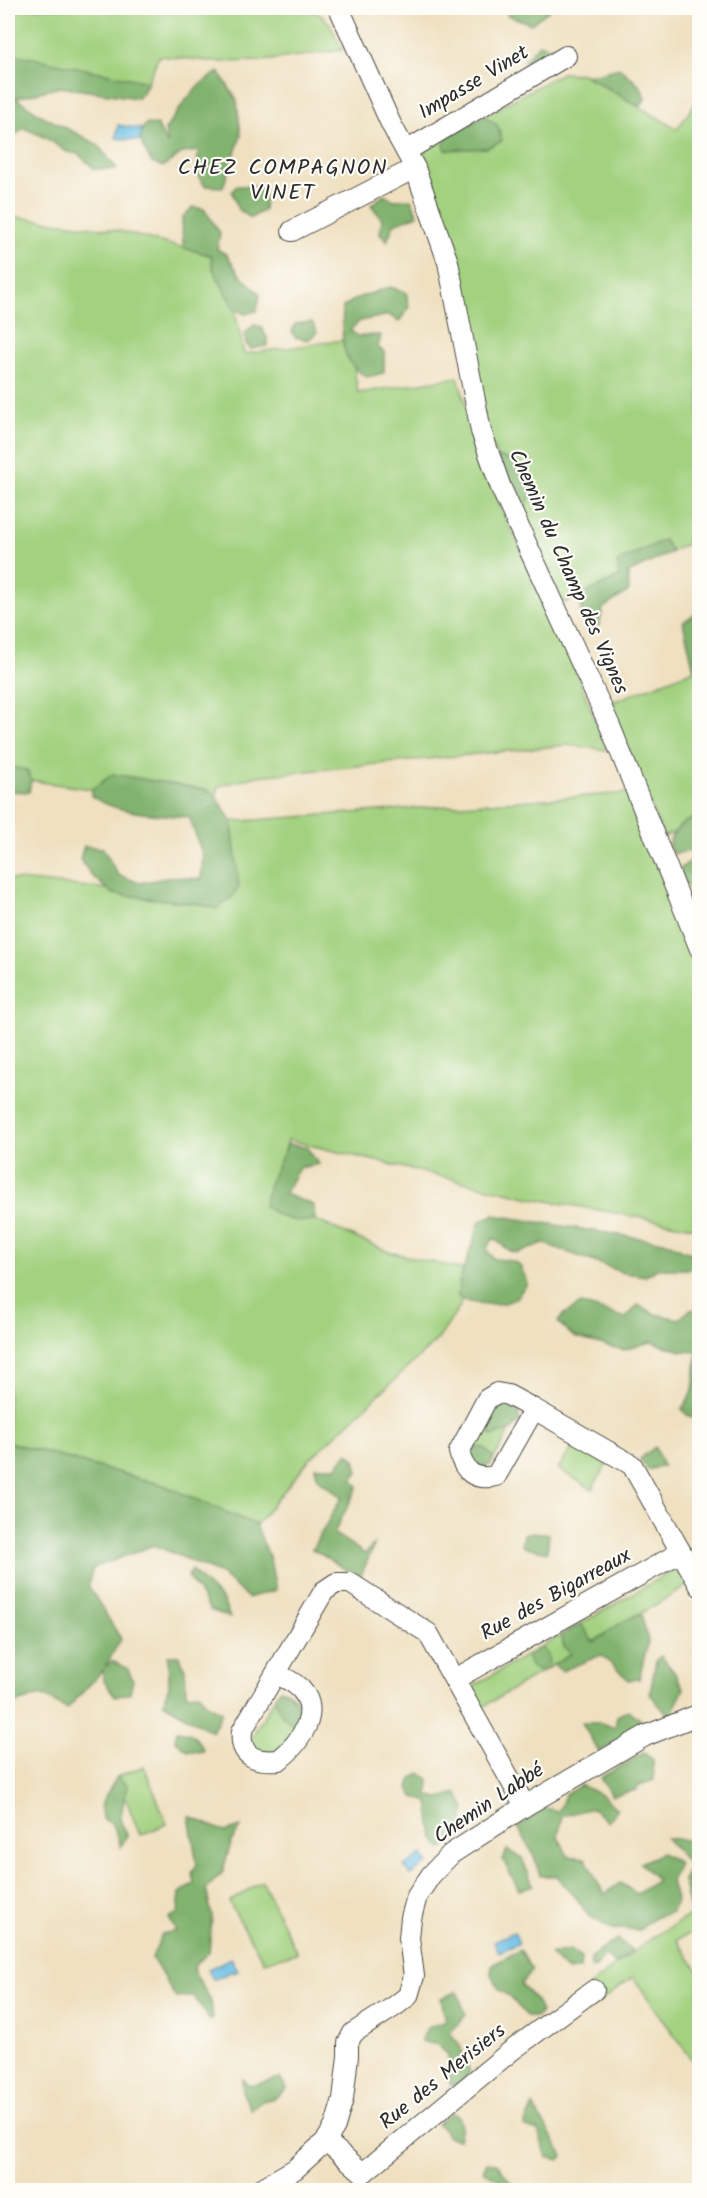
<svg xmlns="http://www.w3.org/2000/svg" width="707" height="2198" viewBox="0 0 707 2198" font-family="Kalam,sans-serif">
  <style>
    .green { fill: #a2d17f; stroke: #667e55; stroke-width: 1.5 }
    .forest { fill: #81b36e; stroke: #566f4c; stroke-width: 1.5 }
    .water { fill: #68bde4; stroke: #4a7488; stroke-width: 1.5 }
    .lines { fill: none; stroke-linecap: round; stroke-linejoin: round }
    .minor-casing { stroke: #484641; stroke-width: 22 }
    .minor { stroke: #fff; stroke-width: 20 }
    .labels { text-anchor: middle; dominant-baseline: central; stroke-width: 4.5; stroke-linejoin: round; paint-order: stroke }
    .street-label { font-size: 21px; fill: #2b2b2b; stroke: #fdfcf7 }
    .neighbourhood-label { font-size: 22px; letter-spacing: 1.5px; fill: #2b2b2b; stroke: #fdfcf7 }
  </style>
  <rect width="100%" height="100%" fill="#fdfcf7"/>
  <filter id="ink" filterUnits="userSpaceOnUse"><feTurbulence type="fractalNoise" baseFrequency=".0167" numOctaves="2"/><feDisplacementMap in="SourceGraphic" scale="12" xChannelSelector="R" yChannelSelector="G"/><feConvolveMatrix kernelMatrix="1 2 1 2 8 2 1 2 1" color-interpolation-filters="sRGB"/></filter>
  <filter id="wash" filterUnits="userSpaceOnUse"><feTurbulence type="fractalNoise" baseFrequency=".008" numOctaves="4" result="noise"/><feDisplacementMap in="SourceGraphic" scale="24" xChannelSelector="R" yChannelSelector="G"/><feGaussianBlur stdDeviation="1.35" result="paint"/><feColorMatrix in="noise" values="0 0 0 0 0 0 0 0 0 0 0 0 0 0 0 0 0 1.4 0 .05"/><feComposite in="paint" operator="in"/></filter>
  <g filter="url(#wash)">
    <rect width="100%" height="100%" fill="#efe0c0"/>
    <!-- green -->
    <g class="green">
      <path d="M8,8H288C328,11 325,16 343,50L263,61L219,62L159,56L143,92L8,64Z"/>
      <polygon points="562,73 583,74 677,129 699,98 699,538 563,604 515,508 490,438 418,164 427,147"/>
      <polygon points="8,216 116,230 224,259 244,354 350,339 358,393 458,377 488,479 572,661 607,750 568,745 258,776 219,786 213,807 8,777"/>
      <polygon points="699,668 699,823 663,837 610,703"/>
      <polygon points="628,793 699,969 699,1228 531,1198 288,1140 271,1201 389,1252 470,1271 459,1308 439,1338 309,1460 256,1525 163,1485 8,1442 8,879 222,900 214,823"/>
      <polygon points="498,1405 517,1408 519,1415 490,1465 469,1458"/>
      <polygon points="574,1445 607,1464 592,1489 558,1469"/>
      <polygon points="672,1566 679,1568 689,1585 481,1708 470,1688 672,1571"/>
      <polygon points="280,1689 297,1698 302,1716 286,1745 278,1752 261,1752 252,1745 251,1738"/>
      <polygon points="144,1766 167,1824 140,1835 117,1777"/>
      <polygon points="262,1881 297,1953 264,1962 229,1902"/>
      <polygon points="699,1910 699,1929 677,1940 699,1972 699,2070 633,1977 586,2012 592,1997 589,1986 653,1937"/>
    </g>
    <!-- forest -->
    <g class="forest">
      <polygon points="511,8 552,8 531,24 507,15"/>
      <polygon points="539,44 556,49 553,55 534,70 524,61"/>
      <polygon points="8,53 148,82 143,92 137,98 60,87 16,98 41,115 97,144 117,169 95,169 78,154 67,152 46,138 24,128 8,140"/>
      <polygon points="620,68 641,87 645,99 640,107 586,76"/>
      <path d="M219,72L237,100L241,136L223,187L205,186L197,175L198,151L182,153L163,167L152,163C145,150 134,138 146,124L157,125L168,145L165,130C180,108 194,84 219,72Z"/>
      <polygon points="485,116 498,126 502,141 487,148 446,150 444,144 449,135"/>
      <polygon points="236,186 261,186 265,198 264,210 251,218 238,209 232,192"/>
      <polygon points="384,195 394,200 411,199 418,215 394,224 387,241 380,233 382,219 371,205"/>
      <polygon points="193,207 204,209 220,233 217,249 226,254 240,275 260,294 257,311 245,314 234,309 213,269 211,255 183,248 182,218"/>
      <path d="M390,287L406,292L409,307L399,322L389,315L360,321L350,330L357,336L381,335L378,347L384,352V373L367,377C338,361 342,337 343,307L357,298Z"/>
      <polygon points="312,322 317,332 308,340 295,337 292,332 295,324"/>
      <polygon points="254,325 261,327 267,338 267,346 251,349 246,344 244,334"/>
      <polygon points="501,457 522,465 532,492 526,506 515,508 487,465"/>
      <polygon points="664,540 672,552 628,573 629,591 603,608 599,626 591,627 581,615 580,596 619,577 617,562"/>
      <polygon points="698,612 700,617 699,668 694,670 683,622"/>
      <polygon points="8,767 27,770 31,780 29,792 8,791"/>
      <path d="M113,774L208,790L216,796L232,822L239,887L231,898L216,909L199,904L113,894L92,876L80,859L84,846L103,848L118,875L140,883L171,877L201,879L203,856L189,817C156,814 119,815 91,796L92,789Z"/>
      <path d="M699,816V849L673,854L668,845C674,829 683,821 699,816Z"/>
      <polygon points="689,862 699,862 699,898 694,896 676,872"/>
      <path d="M288,1144L307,1148L319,1164L299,1168L284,1194L314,1205L315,1220C292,1223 282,1219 264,1206L269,1184Z"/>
      <path d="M493,1215L670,1243L684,1251L699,1255V1269H657L646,1276L624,1273L543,1243C516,1254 517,1259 494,1238L486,1249L494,1259C517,1261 521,1260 527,1284C523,1288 519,1296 514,1299C503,1307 468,1305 458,1297L459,1283L480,1221Z"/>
      <polygon points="581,1304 626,1318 638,1305 655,1314 679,1319 690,1310 699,1309 699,1418 697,1419 687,1415 682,1409 693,1391 697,1352 682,1351 651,1342 623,1350 574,1337 558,1322 564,1314"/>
      <polygon points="504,1402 517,1408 520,1421 511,1430 492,1436 486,1428 498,1405"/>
      <polygon points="8,1442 163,1485 256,1525 270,1559 276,1590 248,1598 221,1574 154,1545 93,1568 88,1585 121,1639 105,1667 112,1661 127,1668 133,1680 130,1693 116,1697 103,1680 103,1670 67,1709 41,1695 8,1706"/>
      <polygon points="476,1447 484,1448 494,1458 490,1465 477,1468 469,1458"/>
      <polygon points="655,1447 663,1466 648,1470 640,1459"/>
      <polygon points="348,1453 355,1460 358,1472 352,1479 358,1486 334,1533 365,1554 375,1543 360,1578 312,1549 342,1497 318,1479 315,1467 336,1467"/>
      <polygon points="533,1532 549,1534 547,1552 522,1546 524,1534"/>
      <polygon points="191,1570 223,1601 230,1618 210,1610 188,1576"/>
      <path d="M641,1613L648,1641L639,1679L629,1680L601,1655L562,1671L553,1665L571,1654L564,1647L561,1635L581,1624L593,1642C609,1632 623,1619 641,1613Z"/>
      <polygon points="541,1647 548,1655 549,1668 541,1672 532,1668 527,1655"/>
      <polygon points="168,1656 179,1656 185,1668 186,1694 200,1693 205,1703 222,1712 212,1732 163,1703 169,1686"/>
      <polygon points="661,1656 674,1672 684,1689 671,1715 664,1711 650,1694 656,1660"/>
      <polygon points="280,1689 289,1692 302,1716 296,1728 282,1715 274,1698"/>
      <polygon points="629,1710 642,1721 645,1727 599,1752 582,1723 601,1723 615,1728 617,1716"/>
      <path d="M177,1731C192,1732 198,1738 204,1752L188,1751L175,1740Z"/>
      <polygon points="644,1753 653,1760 654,1780 640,1785 636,1790 612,1796 600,1778"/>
      <polygon points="421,1773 429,1779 428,1796 440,1798 457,1793 465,1809 462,1833 442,1849 433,1837 428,1802 414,1797 409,1788 412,1778"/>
      <polygon points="117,1777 127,1785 120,1820 127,1835 121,1847 113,1824 102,1819 101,1808 103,1800"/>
      <polygon points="581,1785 603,1796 617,1809 608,1822 592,1808 562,1816 558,1836 568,1856 585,1858 604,1894 620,1883 637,1894 657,1880 640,1863 662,1853 679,1863 671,1881 676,1900 672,1912 653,1918 640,1930 612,1929 588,1916 578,1900 556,1876 540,1876 534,1856 518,1827 545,1808 559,1811 565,1795"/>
      <polygon points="189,1816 225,1832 241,1827 232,1840 222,1873 206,1889 212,1916 209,1952 194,1966 193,1970 211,2001 213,2018 209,2020 194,1996 176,1998 152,1958 162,1934 176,1931 169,1918 178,1913 180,1893 194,1884 192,1873 197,1864"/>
      <polygon points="666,1838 693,1841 699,1847 699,1906 690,1908 683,1880 691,1866"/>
      <polygon points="507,1850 522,1858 533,1885 519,1890 503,1860"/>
      <polygon points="617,1939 632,1950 616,1965 605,1955 596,1967 591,1968 591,1957"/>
      <polygon points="520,1950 532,1970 521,1984 536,2001 541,2012 536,2018 527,2016 509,1996 499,1990 491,1974 492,1965"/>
      <polygon points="570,1950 581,1958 580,1969 567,1971 550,1954"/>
      <polygon points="457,1991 466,2015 450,2033 459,2044 470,2072 459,2085 450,2085 448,2055 438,2045 421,2041 427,2028 446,2021 441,1998"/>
      <polygon points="280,2078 287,2088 275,2098 262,2101 251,2110 243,2093 242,2079 249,2086"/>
      <polygon points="533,2105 563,2156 559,2160 547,2157 538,2131 524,2126"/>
      <polygon points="452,2113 458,2116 461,2127 458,2140 448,2137 443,2128 436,2124"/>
      <path d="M487,2162L497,2164L516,2190H509C498,2174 495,2181 483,2170Z"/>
    </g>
    <!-- water -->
    <g class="water">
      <polygon points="118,125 142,129 140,141 116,138"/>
      <polygon points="422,1854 428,1863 410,1875 404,1866"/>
      <polygon points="514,1932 519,1943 499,1952 494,1941"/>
      <polygon points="231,1958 238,1971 234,1973 233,1971 213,1980 208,1969"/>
    </g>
  </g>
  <g filter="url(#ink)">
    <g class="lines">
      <defs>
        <g id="minor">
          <polyline points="339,8 391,124 415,168 448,262 481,431 501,488 610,726 700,949"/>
          <polyline points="406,151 566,56"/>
          <polyline points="292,231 415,168"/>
          <path d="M534,1409L496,1476C475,1481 464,1472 459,1452L487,1399L497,1393L508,1395L534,1409L632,1465L700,1586"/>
          <path d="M276,1674C282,1677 290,1680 296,1685C326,1708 300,1743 279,1760C256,1762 239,1757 242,1731L324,1591L336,1583H350L428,1633L525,1806"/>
          <polyline points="455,1679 681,1552"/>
          <polyline points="326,2141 363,2173 511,2051 594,1990"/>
          <polyline points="259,2190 295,2169 326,2141 335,2126 343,2099 348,2056 348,2043 353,2033 395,2006 408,1996 414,1976 409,1938 411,1918 417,1896 431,1875 451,1854 525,1806 645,1736 700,1714"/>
        </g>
      </defs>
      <!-- minor casing -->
      <use href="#minor" class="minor-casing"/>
      <!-- minor -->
      <use href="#minor" class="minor"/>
    </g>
  </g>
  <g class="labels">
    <!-- street labels -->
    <g class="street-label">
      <text transform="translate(474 83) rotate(-31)">Impasse Vinet</text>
      <text transform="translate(568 572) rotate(66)">Chemin du Champ des Vignes</text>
      <text transform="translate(556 1595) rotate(-29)">Rue des Bigarreaux</text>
      <text transform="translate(489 1804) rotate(-34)">Chemin Labbé</text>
      <text transform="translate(443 2077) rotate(-39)">Rue des Merisiers</text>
    </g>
    <!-- neighbourhood labels -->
    <g class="neighbourhood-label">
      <text x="283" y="168">CHEZ COMPAGNON<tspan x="283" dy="25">VINET</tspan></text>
    </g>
  </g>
  <!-- margin -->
  <rect width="707" height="2198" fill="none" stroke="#fdfcf7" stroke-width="30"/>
</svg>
